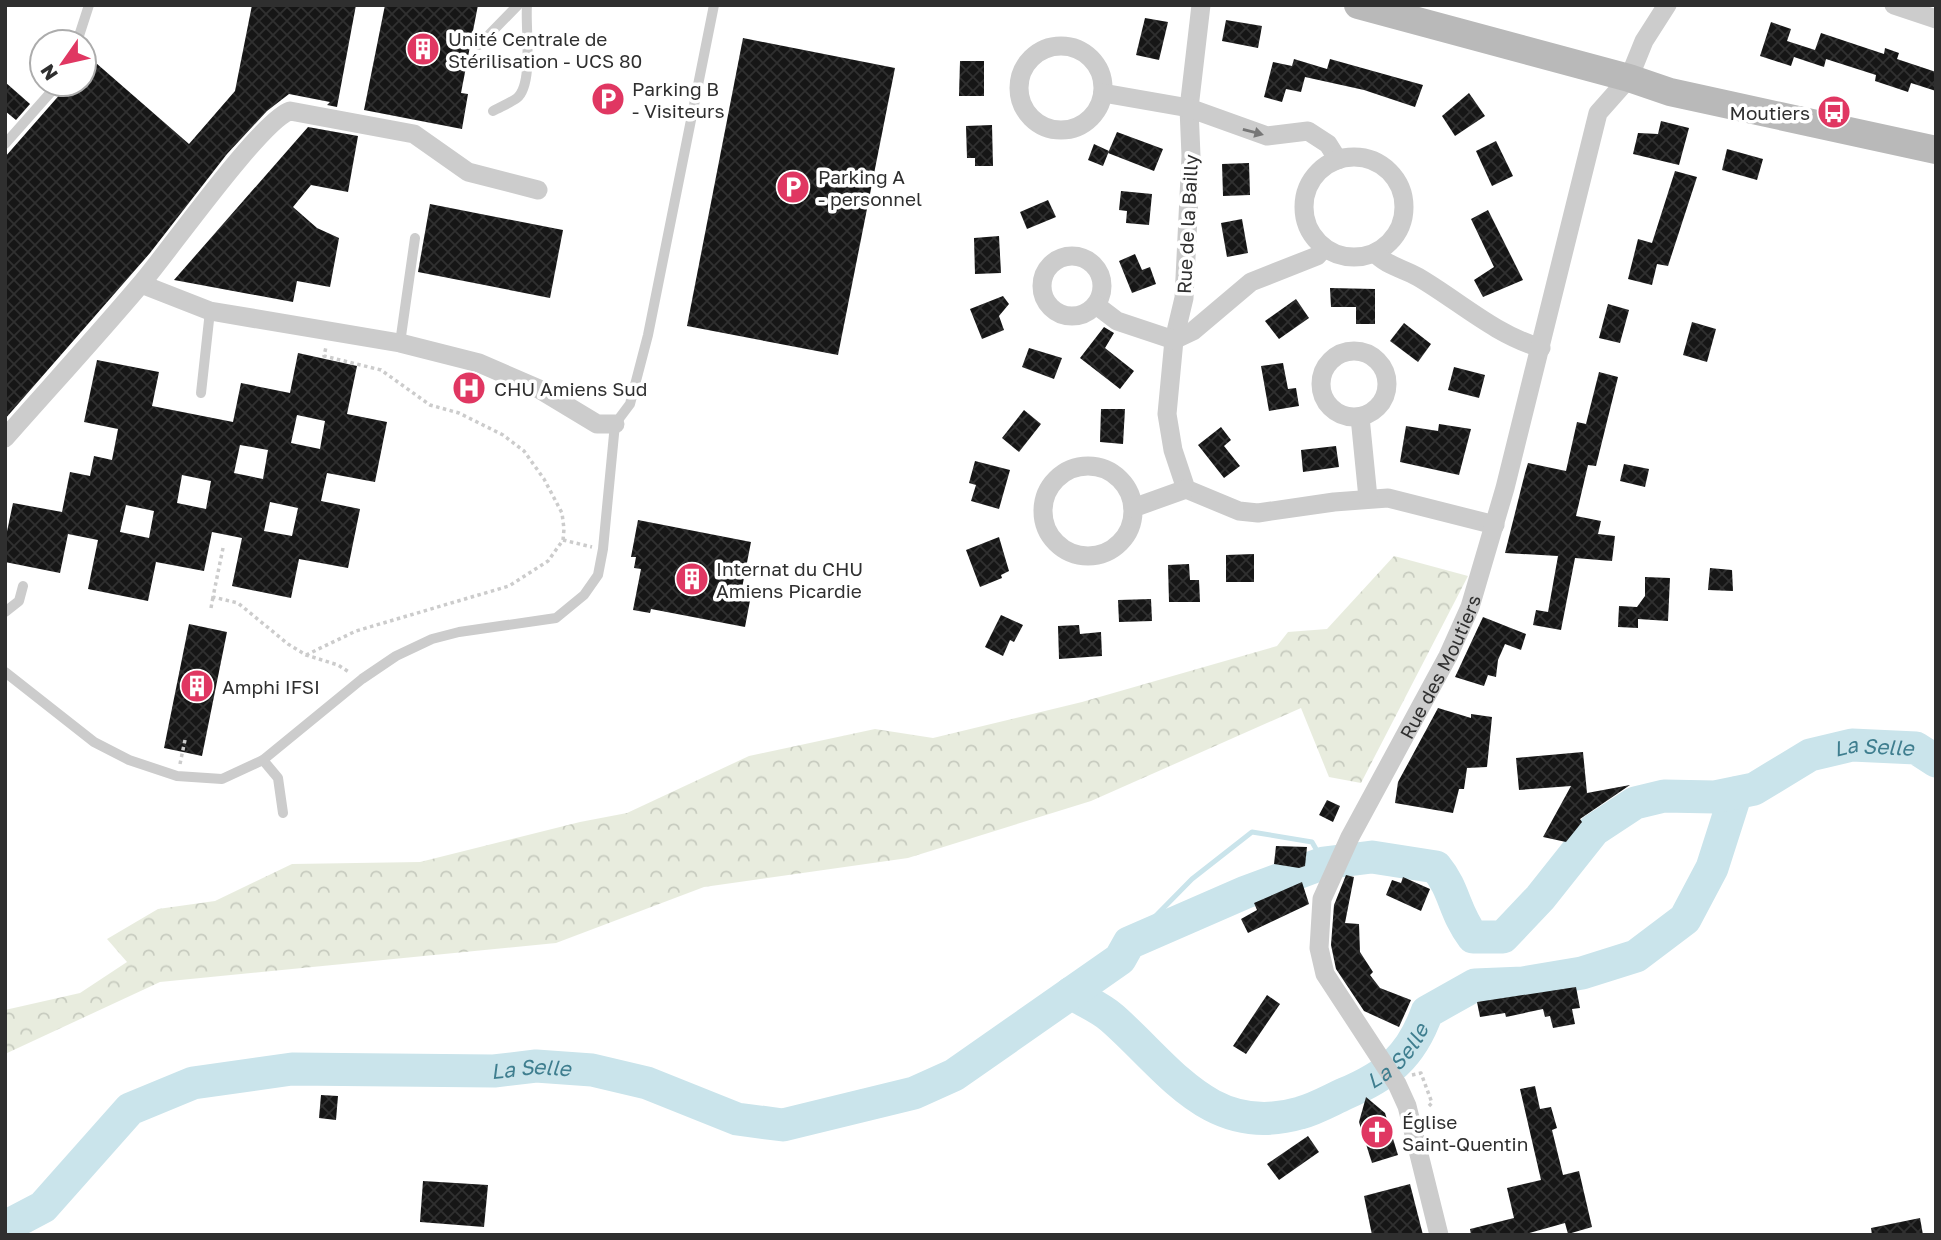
<svg xmlns="http://www.w3.org/2000/svg" width="1941" height="1240" viewBox="0 0 1941 1240" font-family="'Golos Text',sans-serif">
  <style>
    .forest { fill: url(#forest-crowns) }
    .lines { fill: none; stroke-linecap: round; stroke-linejoin: round }
    .stream { stroke: #cae4eb; stroke-width: 5 }
    .river { stroke: #cae4eb; stroke-width: 33 }
    .building { fill: url(#building-cross-hatch); fill-rule: evenodd }
    .path { stroke: #ccc; stroke-width: 3.5; stroke-dasharray: 3.5 3.5; stroke-linecap: butt }
    .lane { stroke: #ccc; stroke-width: 10 }
    .street { stroke: #ccc; stroke-width: 19 }
    .secondary { stroke: #b9b9b9; stroke-width: 28 }
    .oneway { fill: #767676 }
    .labels { text-anchor: middle; dominant-baseline: central; stroke-width: 7; stroke-linejoin: round; paint-order: stroke }
    .poi-label { font-size: 19px; fill: #2f2f2f; stroke: #fff; text-anchor: start }
    .street-label { font-size: 19px; fill: #2f2f2f; stroke: #fff }
    .water-label { font-size: 21px; font-style: italic; fill: #3f7e8f; stroke: #fff }
  </style>
  <defs>
    <pattern id="forest-crowns" width="20" height="18" patternUnits="userSpaceOnUse" patternTransform="scale(1.75)"><rect width="20" height="18" fill="#e8ecde"/><path d="M2 6a3 3 0 1 1 6 0M12 15a3 3 0 1 1 6 0" fill="none" stroke="#c7cbbf"/></pattern>
    <pattern id="building-cross-hatch" width="8" height="8" patternUnits="userSpaceOnUse" patternTransform="scale(1.75)"><rect width="8" height="8" fill="#161616"/><path d="M0 0l8 8M0 8l8-8" fill="none" stroke="#303030"/></pattern>
  </defs>
  <rect width="100%" height="100%" fill="#fff"/>
  <!-- forest -->
  <polygon class="forest" points="1394,556 1468,576 1361,783 1329,777 1301,708 1091,801 908,858 704,887 556,943 160,982 5,1054 5,1010 80,993 127,962 107,939 158,909 215,901 292,864 420,862 580,822 627,813 749,756 875,729 933,738 1082,702 1277,646 1288,632 1327,629"/>
  <g class="lines">
    <!-- stream -->
    <polyline class="stream" points="1129,943 1192,879 1252,832 1312,842 1324,863"/>
    <!-- river -->
    <g class="river">
      <path id="s1" d="M1071,993C1084,1001 1101,1008 1112,1018C1169,1068 1211,1139 1300,1113C1315,1109 1329,1101 1344,1094C1387,1076 1411,1057 1427,1012L1475,985L1523,983L1582,973L1636,956L1685,919L1712,868L1736,793"/>
      <path id="s2" d="M5,1227L43,1207L130,1109L193,1083L292,1069L494,1071L536,1066L592,1070L647,1083L737,1119L783,1125L914,1093L954,1075L1120,959L1129,943L1246,892L1324,863L1372,857L1436,867C1455,890 1454,912 1473,937H1503L1540,898L1594,830L1635,803L1664,796L1715,797L1754,789L1810,755L1852,745L1916,748L1936,761"/>
    </g>
  </g>
  <!-- building -->
  <g class="building">
    <polygon points="252,5 356,5 337,107 327,105 330,102 289,94 267,111 227,154 150,253 5,419 5,157 62,92 67,96 77,84 84,84 84,76 96,63 189,144 235,91"/>
    <polygon points="385,5 478,5 461,93 468,94 462,129 364,110"/>
    <polygon points="1145,18 1168,22 1159,60 1136,55"/>
    <polygon points="1226,20 1262,26 1258,48 1222,41"/>
    <polygon points="1771,22 1791,29 1787,41 1815,50 1821,33 1884,54 1885,48 1899,53 1897,59 1936,72 1936,91 1911,83 1908,92 1875,81 1876,75 1826,59 1824,67 1794,57 1791,66 1760,56"/>
    <polygon points="743,38 895,68 838,355 687,326"/>
    <polygon points="1294,59 1327,69 1330,59 1423,85 1415,107 1364,90 1305,77 1301,92 1286,89 1282,102 1264,97 1273,62 1292,66"/>
    <polygon points="960,61 984,61 984,96 959,96"/>
    <polygon points="5,82 30,104 16,120 5,111"/>
    <polygon points="1469,93 1485,116 1455,136 1442,116"/>
    <polygon points="1661,121 1689,128 1679,165 1633,154 1638,133 1658,134"/>
    <polygon points="992,125 993,166 975,166 975,158 967,158 966,126"/>
    <polygon points="308,127 358,136 348,192 311,185 293,207 317,228 339,238 330,287 297,281 293,302 174,280"/>
    <polygon points="1117,132 1163,149 1154,171 1108,153"/>
    <polygon points="1496,141 1513,176 1492,186 1476,151"/>
    <polygon points="1094,144 1109,151 1103,166 1088,160"/>
    <polygon points="1727,149 1763,159 1757,180 1722,170"/>
    <polygon points="1249,163 1250,195 1223,196 1222,164"/>
    <polygon points="1675,171 1697,177 1668,266 1657,264 1652,285 1628,279 1638,239 1652,243"/>
    <polygon points="1121,191 1152,194 1149,225 1126,223 1127,211 1119,210"/>
    <polygon points="1048,200 1056,217 1027,229 1020,212"/>
    <polygon points="430,204 563,230 550,298 418,272"/>
    <polygon points="1488,210 1523,280 1483,297 1474,280 1494,267 1471,219"/>
    <polygon points="1242,219 1248,253 1227,257 1221,223"/>
    <polygon points="999,236 1001,273 975,274 974,238"/>
    <polygon points="1135,254 1142,270 1150,267 1156,284 1132,293 1119,261"/>
    <polygon points="1330,288 1375,289 1375,324 1356,324 1356,307 1331,307"/>
    <polygon points="1003,296 1009,304 999,316 1004,330 982,339 970,309"/>
    <polygon points="1296,299 1309,318 1279,339 1265,321"/>
    <polygon points="1608,304 1629,310 1620,343 1599,338"/>
    <polygon points="1692,322 1716,329 1707,362 1683,355"/>
    <polygon points="1404,323 1431,344 1418,362 1390,341"/>
    <polygon points="1104,327 1114,333 1105,348 1134,371 1120,389 1080,358"/>
    <polygon points="1029,348 1062,358 1054,379 1022,367"/>
    <path d="M298,353L357,366L347,414L387,422L375,482L327,473L321,501L360,509L348,568L299,559L291,598L232,586L242,538L212,532L204,571L156,562L148,601L88,589L98,540L68,534L60,573L5,562V541L13,503L62,512L70,472L90,476L94,456L112,460L118,429L84,422L97,360L159,372L152,406L233,422L241,383L290,393ZM297,415L325,421L320,449L291,443ZM240,445L268,450L263,479L234,473ZM182,475L211,481L206,509L177,503ZM270,502L298,508L292,536L264,531ZM126,505L154,511L149,538L120,532Z"/>
    <polygon points="1283,363 1288,389 1296,388 1299,406 1269,411 1261,366"/>
    <polygon points="1454,367 1485,375 1479,398 1448,390"/>
    <polygon points="1599,372 1618,377 1596,466 1588,465 1576,516 1601,521 1598,534 1615,536 1612,561 1575,558 1561,630 1533,625 1536,610 1548,612 1558,556 1505,553 1525,473 1528,463 1566,471 1577,422 1586,424"/>
    <polygon points="1101,409 1125,409 1123,444 1100,442"/>
    <polygon points="1024,410 1041,424 1019,452 1002,438"/>
    <polygon points="1439,424 1471,429 1459,475 1400,462 1406,426 1438,431"/>
    <polygon points="1221,427 1231,440 1224,446 1240,466 1224,478 1198,445"/>
    <polygon points="1336,446 1339,467 1303,472 1301,450"/>
    <polygon points="975,461 1010,470 999,509 971,501 976,485 969,483"/>
    <polygon points="1624,464 1649,469 1645,487 1620,481"/>
    <polygon points="638,520 751,542 742,588 752,590 745,627 651,609 650,613 633,610 641,569 634,568 636,557 631,557"/>
    <polygon points="999,537 1009,571 1001,575 1002,578 980,587 966,550"/>
    <polygon points="1254,554 1254,582 1226,582 1226,555"/>
    <polygon points="1189,564 1190,580 1199,580 1200,602 1169,602 1168,565"/>
    <polygon points="1710,568 1732,570 1733,591 1708,590"/>
    <polygon points="1645,577 1670,578 1668,621 1638,619 1638,628 1618,627 1619,606 1637,607 1645,596"/>
    <polygon points="1151,599 1152,621 1119,622 1118,600"/>
    <polygon points="1001,615 1023,625 1014,642 1010,640 1003,656 985,647"/>
    <polygon points="1483,617 1526,634 1521,650 1505,644 1498,660 1496,677 1488,675 1484,686 1455,677"/>
    <polygon points="189,624 227,632 202,756 164,748"/>
    <polygon points="1079,625 1080,634 1101,632 1102,656 1059,659 1058,626"/>
    <polygon points="1438,708 1471,718 1471,714 1492,717 1487,767 1467,768 1464,789 1459,789 1453,813 1395,803 1398,782"/>
    <polygon points="1583,752 1587,793 1630,785 1580,819 1582,822 1566,842 1543,837 1571,786 1519,790 1516,758"/>
    <polygon points="1327,800 1340,806 1333,822 1319,815"/>
    <polygon points="1276,846 1307,847 1305,866 1299,868 1274,864"/>
    <polygon points="1346,875 1354,877 1345,923 1359,924 1360,952 1373,972 1370,975 1380,988 1411,1000 1399,1027 1364,1011 1336,969 1331,945 1334,905"/>
    <polygon points="1403,877 1430,889 1421,911 1386,895 1392,880 1401,883"/>
    <polygon points="1302,882 1309,904 1248,933 1241,919 1257,910 1254,903"/>
    <polygon points="1576,987 1580,1008 1572,1009 1575,1024 1553,1028 1550,1016 1545,1017 1543,1009 1506,1017 1505,1013 1480,1017 1477,1002"/>
    <polygon points="1267,995 1280,1004 1246,1054 1233,1046"/>
    <polygon points="1535,1086 1540,1109 1551,1107 1557,1128 1552,1130 1563,1175 1579,1171 1592,1227 1568,1234 1565,1223 1522,1235 1471,1235 1470,1229 1514,1218 1507,1188 1541,1180 1520,1089"/>
    <polygon points="321,1095 338,1096 336,1120 319,1118"/>
    <polygon points="1366,1097 1385,1113 1398,1155 1372,1163 1359,1122"/>
    <polygon points="1308,1136 1319,1152 1279,1180 1267,1164"/>
    <polygon points="423,1181 488,1185 484,1227 420,1222"/>
    <polygon points="1410,1184 1423,1235 1372,1235 1364,1196"/>
    <polygon points="1920,1218 1923,1235 1872,1235 1871,1228"/>
  </g>
  <g class="lines">
    <!-- path -->
    <g class="path">
      <polyline points="563,540 592,547"/>
      <polyline points="223,548 213,597 238,603 288,644 306,655 338,665 349,672"/>
      <polyline points="211,608 213,597"/>
      <polyline points="306,655 356,631 509,586 548,561 563,540 564,529 562,513 544,479 524,451 503,435 459,413 430,405 381,370 324,356 326,347"/>
      <polyline points="180,764 185,740"/>
      <polyline points="1412,1075 1421,1073 1432,1103 1428,1107"/>
    </g>
    <!-- lane -->
    <g class="lane">
      <polyline points="77,42 89,5"/>
      <polyline points="479,45 518,5"/>
      <path d="M493,111C500,107 510,103 517,98C534,84 525,27 527,5"/>
      <polyline points="5,144 58,84"/>
      <polyline points="400,343 415,238"/>
      <polyline points="201,393 210,311"/>
      <polyline points="5,612 19,601 23,586"/>
      <polyline points="5,672 94,742 129,760 177,776 222,779 263,760 362,679 396,656 432,639 459,632 556,618 584,595 598,575 603,549 615,424 630,404 648,335 714,5"/>
      <polyline points="263,760 278,778 283,813"/>
    </g>
    <!-- street -->
    <g class="street">
      <polyline points="1201,5 1189,108 1191,156 1184,298 1174,340 1167,414 1173,450 1186,489 1239,511 1258,513 1334,502 1388,498 1495,525"/>
      <polyline points="1894,5 1936,19"/>
      <circle cx="1061" cy="88" r="42"/>
      <polyline points="1103,93 1189,108 1267,136 1308,131 1328,144 1338,160"/>
      <circle cx="1354" cy="207" r="50"/>
      <path d="M1375,253C1385,265 1404,269 1418,277C1459,301 1494,334 1541,348"/>
      <circle cx="1072" cy="286" r="30"/>
      <polyline points="141,284 210,311 400,343 479,363 539,389 597,424 615,424"/>
      <polyline points="1096,305 1117,321 1174,340 1193,331 1251,282 1317,256 1324,248"/>
      <circle cx="1354" cy="384" r="33"/>
      <polyline points="1360,417 1368,498"/>
      <path d="M5,438C50,387 96,337 140,285C167,254 260,121 290,111L414,134L468,172L538,190"/>
      <circle cx="1088" cy="511" r="45"/>
      <polyline points="1133,508 1186,489"/>
      <path id="s3" d="M1439,1235L1407,1106L1397,1084L1325,974L1319,948L1322,899L1350,837L1448,656L1470,607L1505,488L1598,113L1629,78L1644,41L1667,5"/>
    </g>
    <!-- secondary -->
    <polyline class="secondary" points="1358,5 1629,78 1670,92 1936,150"/>
  </g>
  <!-- one-way arrows -->
  <defs><path id="oneway-solid" d="M-6-.8H1V-3.2L6.5 0L1 3.2V.8H-6Z" transform="scale(1.75)"/></defs>
  <use class="oneway" href="#oneway-solid" transform="translate(1253 132) rotate(15)"/>
  <!-- icons -->
  <defs>
    <symbol id="building-disc" viewBox="-11 -11 22 22"><circle r="9.5" fill="#e03762" stroke="#fff"/><path d="M-4-6H4V6H1V3H-1V6H-4ZM-2.5-4.3h1.7v1.8h-1.7ZM.8-4.3h1.7v1.8H.8ZM-2.5-1h1.7V.8h-1.7ZM.8-1h1.7V.8H.8Z" fill="#fff"/></symbol>
    <symbol id="parking-disc" viewBox="-11 -11 22 22"><circle r="9.5" fill="#e03762" stroke="#fff"/><path d="M-3.5-5.5H1a3.5 3.5 0 0 1 0 7H-1V5.5H-3.5ZM-1-3.4V-.6H.8a1.4 1.4 0 0 0 0-2.8Z" fill="#fff"/></symbol>
    <symbol id="bus-disc" viewBox="-11 -11 22 22"><circle r="9.5" fill="#e03762" stroke="#fff"/><path d="M-5-6H5V4H4V6H2V4H-2V6H-4V4H-5ZM-3.5-4V0h7V-4ZM-3.5 1.2v1.5H-2V1.2ZM2 1.2v1.5H3.5V1.2Z" fill="#fff"/></symbol>
    <symbol id="hospital-disc" viewBox="-11 -11 22 22"><circle r="9.5" fill="#e03762" stroke="#fff"/><path d="M-5-5h3v3.5h4V-5h3V5h-3V1.5h-4V5h-3Z" fill="#fff"/></symbol>
    <symbol id="church-disc" viewBox="-11 -11 22 22"><circle r="9.5" fill="#e03762" stroke="#fff"/><path d="M-1.2-6h2.4v3.5h3.3v2.4h-3.3V6h-2.4V-.1h-3.3v-2.4h3.3Z" fill="#fff"/></symbol>
  </defs>
  <g fill-rule="evenodd">
    <use href="#building-disc" x="404" y="30" width="38" height="38"/>
    <use href="#parking-disc" x="589" y="80" width="38" height="38"/>
    <use href="#bus-disc" x="1815" y="93" width="38" height="38"/>
    <use href="#parking-disc" x="774" y="168" width="38" height="38"/>
    <use href="#hospital-disc" x="450" y="369" width="38" height="38"/>
    <use href="#building-disc" x="673" y="560" width="38" height="38"/>
    <use href="#building-disc" x="178" y="667" width="38" height="38"/>
    <use href="#church-disc" x="1358" y="1113" width="38" height="38"/>
  </g>
  <g class="labels">
    <!-- poi labels -->
    <g class="poi-label">
      <text x="448" y="38">Unité Centrale de<tspan x="448" dy="22">Stérilisation - UCS 80</tspan></text>
      <text x="632" y="88">Parking B<tspan x="632" dy="22">- Visiteurs</tspan></text>
      <text x="1810" y="112" text-anchor="end">Moutiers</text>
      <text x="818" y="176">Parking A<tspan x="818" dy="22">- personnel</tspan></text>
      <text x="494" y="388">CHU Amiens Sud</text>
      <text x="716" y="568">Internat du CHU<tspan x="716" dy="22">Amiens Picardie</tspan></text>
      <text x="222" y="686">Amphi IFSI</text>
      <text x="1402" y="1121">Église<tspan x="1402" dy="22">Saint-Quentin</tspan></text>
    </g>
    <!-- street labels -->
    <g class="street-label">
      <text transform="translate(1187 224) rotate(-87)">Rue de la Bailly</text>
      <text stroke="none"><textPath href="#s3" startOffset="625">Rue des Moutiers</textPath></text>
    </g>
    <!-- water labels -->
    <g class="water-label">
      <text stroke="none"><textPath href="#s2" startOffset="2116">La Selle</textPath></text>
      <text stroke="none"><textPath href="#s1" startOffset="387">La Selle</textPath></text>
      <text stroke="none"><textPath href="#s2" startOffset="581">La Selle</textPath></text>
    </g>
  </g>
  <!-- border -->
  <rect width="1941" height="1240" fill="none" stroke="#2f2f2f" stroke-width="14"/>
  <!-- north arrow -->
  <g transform="translate(63 63) rotate(236)"><circle r="33" fill="#ffffff" stroke="#acacac" stroke-width="2"/>
  <path d="M0-5L12 26L0 18L-12 26Z" fill="#e03762"/>
  <text y="-10" font-size="19" font-weight="bold" text-anchor="middle" fill="#2f2f2f">N</text>
  </g>
</svg>
